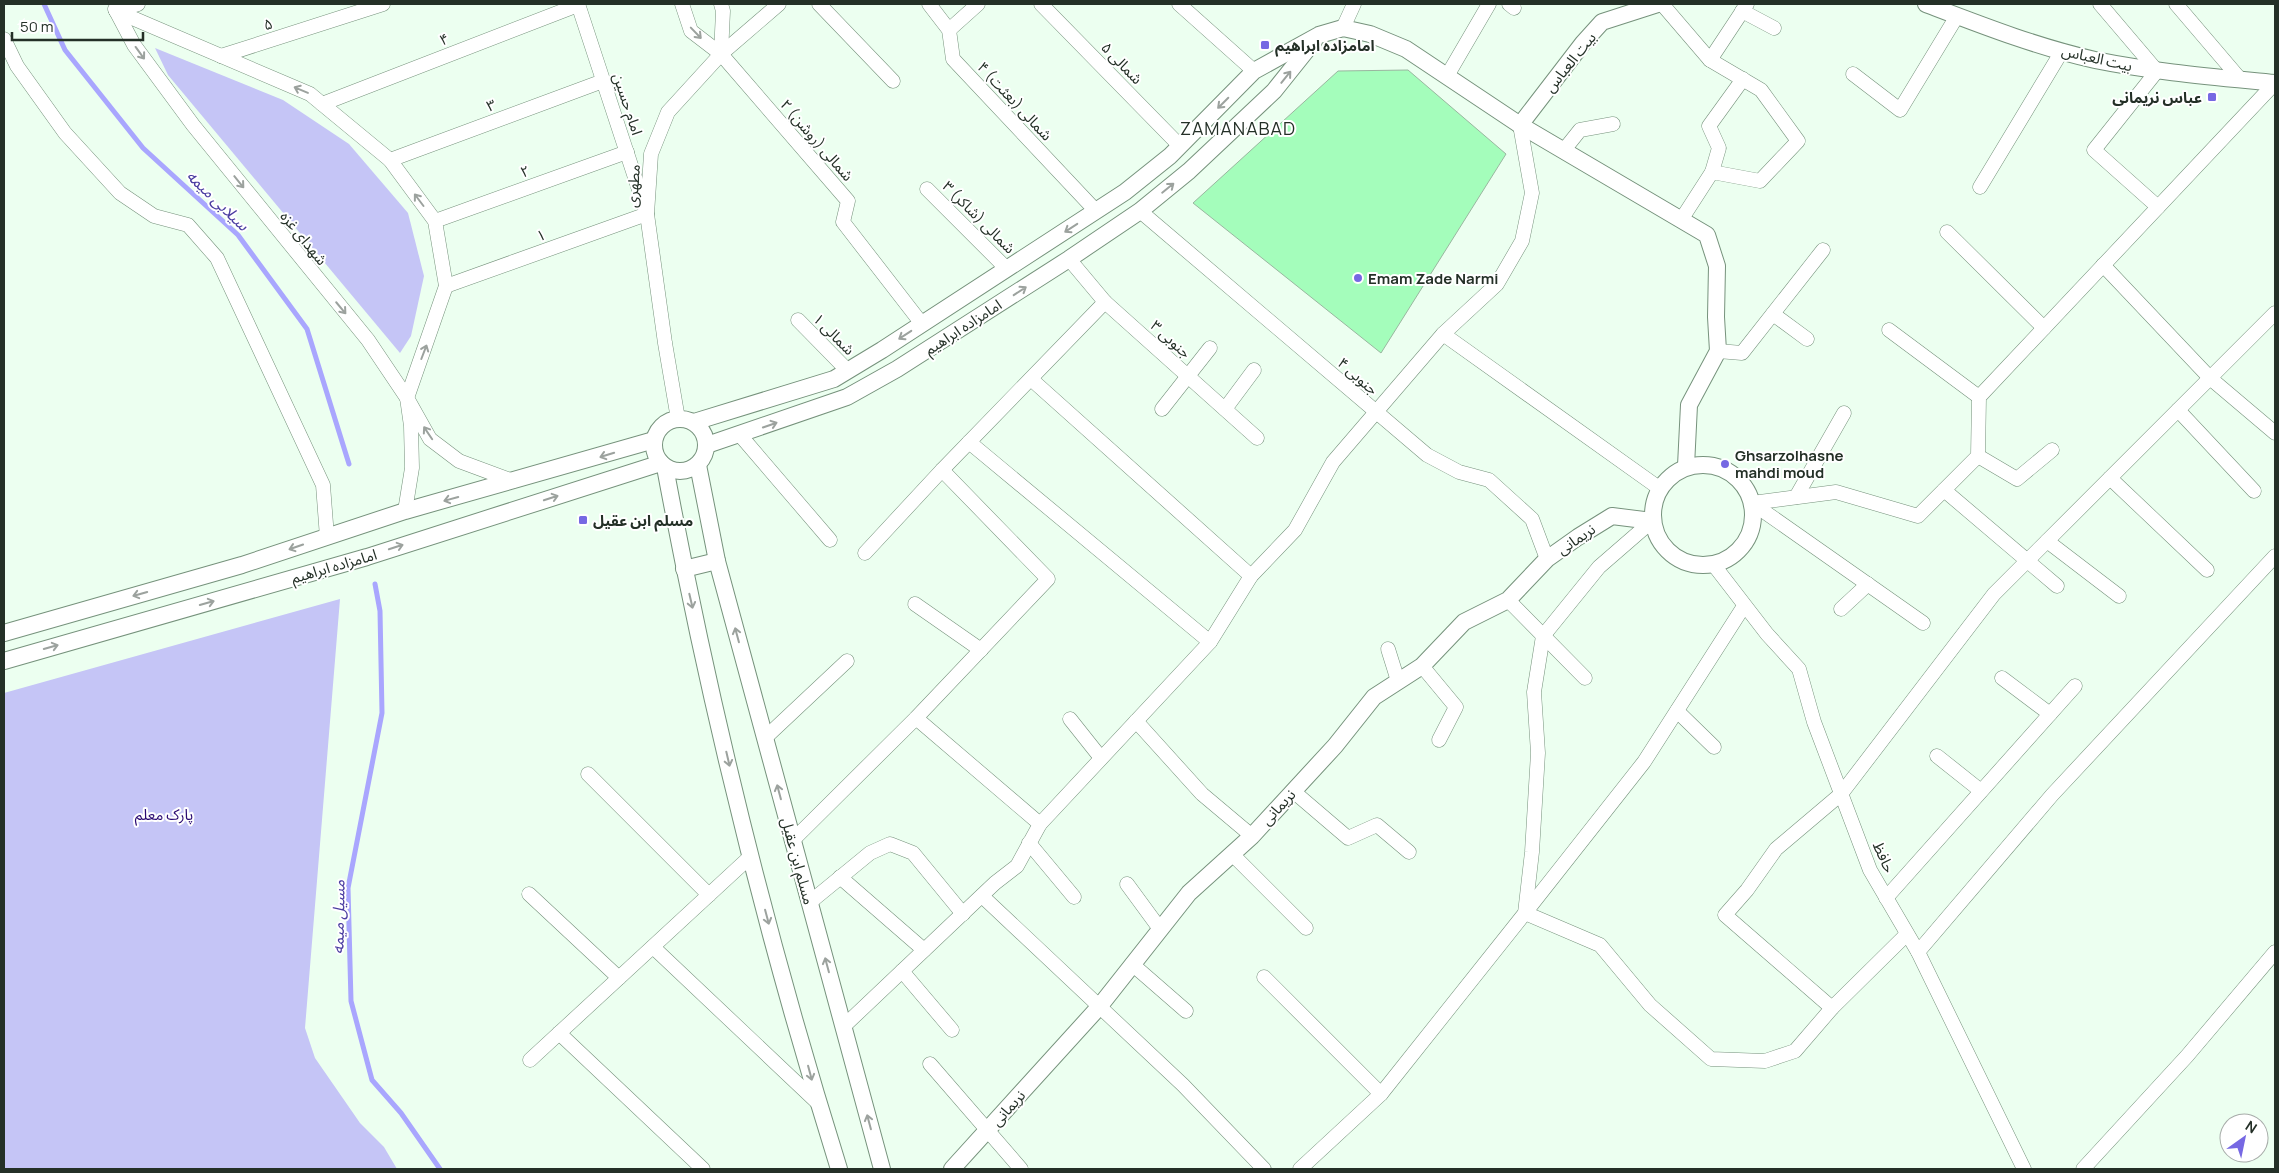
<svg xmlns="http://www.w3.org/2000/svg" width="2279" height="1173" viewBox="0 0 2279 1173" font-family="Manrope,'Noto Sans Arabic',sans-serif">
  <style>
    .green { fill: #c5c5f6 }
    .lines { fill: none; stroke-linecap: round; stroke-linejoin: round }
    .stream { stroke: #a9a6fe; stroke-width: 5 }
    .building { fill: #a4fdbb; stroke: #99b69f }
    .minor-casing { stroke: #76927c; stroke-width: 15 }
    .tertiary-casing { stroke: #76927c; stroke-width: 18 }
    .minor { stroke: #fff; stroke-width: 14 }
    .tertiary { stroke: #fff; stroke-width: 16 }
    .oneway { stroke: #9ca29e }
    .poi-dot { fill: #7668e3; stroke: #fff; stroke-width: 2 }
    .labels { text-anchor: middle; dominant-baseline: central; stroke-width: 4; stroke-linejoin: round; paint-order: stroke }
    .street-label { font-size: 15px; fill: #243027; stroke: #fff }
    .poi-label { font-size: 15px; font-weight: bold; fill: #243027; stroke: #fff; text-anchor: start }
    .park-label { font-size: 15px; fill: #290870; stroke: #fff }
    .water-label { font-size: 16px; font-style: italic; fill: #4b3da1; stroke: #fff }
    .quarter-label { font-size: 18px; letter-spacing: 1px; fill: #243027; stroke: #fff }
  </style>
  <rect width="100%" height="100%" fill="#ecfff0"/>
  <!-- green -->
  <g class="green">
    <polygon points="155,48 283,100 349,144 408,213 424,276 411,336 400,353 168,75"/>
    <polygon points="340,599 305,1028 315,1058 360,1123 384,1147 397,1169 4,1169 4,693"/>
  </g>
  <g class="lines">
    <!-- stream -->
    <g class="stream">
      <polyline points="44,4 65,50 143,148 238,235 307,329 349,464"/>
      <polyline points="375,584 380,611 382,713 348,888 351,1001 372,1080 401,1113 440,1169"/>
    </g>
  </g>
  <!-- building -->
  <polygon class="building" points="1408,70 1506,154 1381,353 1193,203 1338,71"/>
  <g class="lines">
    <defs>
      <g id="minor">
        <polyline points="682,4 691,31 721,54 848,201 843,222 922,324"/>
        <polyline points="721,4 723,11 721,54"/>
        <polyline points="819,4 893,81"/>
        <polyline points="929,4 949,30 953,59 1096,211"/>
        <polyline points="1041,4 1180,146"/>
        <polyline points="1179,4 1254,71"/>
        <polyline points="1509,4 1514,8"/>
        <polyline points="1662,4 1710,60"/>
        <polyline points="2100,4 2157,71 2094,150 2158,207"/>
        <polyline points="2176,4 2240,79"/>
        <polyline points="115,9 134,45 193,125 368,340 407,398 430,439 459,461 513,481"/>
        <polyline points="116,11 310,94 390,160 435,221 446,286 407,398 411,426 412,468 405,511"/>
        <polyline points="116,11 138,4"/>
        <polyline points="1742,11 1774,28"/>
        <polyline points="1343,28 1354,4"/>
        <polyline points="949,30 978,4"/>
        <polyline points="4,39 17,66 65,133 120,193 154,216 188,225 217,258 323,485 327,537"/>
        <polyline points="221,56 383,4"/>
        <polyline points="1853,74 1900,110 1957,16"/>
        <polyline points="1447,76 1489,4"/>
        <polyline points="322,104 578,5"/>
        <polyline points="1564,150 1580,130 1613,124"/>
        <polyline points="390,160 603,81"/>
        <polyline points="1712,172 1719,148 1709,126 1743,79"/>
        <polyline points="1980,187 2062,51"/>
        <polyline points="927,189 1007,269"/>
        <polyline points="1140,211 1427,455 1459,472 1489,480 1532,519 1547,559"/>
        <polyline points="1681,220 1712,172 1760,181 1798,141 1761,90 1710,60 1747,4"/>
        <polyline points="435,221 627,152"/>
        <polyline points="1947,232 2044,328"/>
        <polyline points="1069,259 1105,302 1257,438"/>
        <polyline points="2103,265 2210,378 2275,433"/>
        <polyline points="446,286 647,214 578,4"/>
        <polyline points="1773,314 1807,339"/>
        <polyline points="798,320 848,371"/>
        <polyline points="1889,330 1979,397"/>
        <polyline points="1443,334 1659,488"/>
        <polyline points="1718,351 1742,353 1823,250"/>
        <polyline points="1031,379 1251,576"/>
        <polyline points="1162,409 1210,348"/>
        <polyline points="1225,409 1254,370"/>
        <polyline points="2178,410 2254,491"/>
        <polyline points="678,419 665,343 647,214 651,154 668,112 721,54 779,4"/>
        <polyline points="740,435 830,540"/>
        <polyline points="969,442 1210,642"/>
        <polyline points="1978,456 2017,479 2052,450"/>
        <polyline points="2110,478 2207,570"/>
        <polyline points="1944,490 2057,586"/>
        <polyline points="1796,497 1844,413"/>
        <polyline points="1752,503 1836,492 1918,516 1978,456 1979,397 2275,83"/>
        <polyline points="1752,503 1923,623"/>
        <polyline points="2047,541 2119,596"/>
        <polyline points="865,553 942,470 1105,302"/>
        <polyline points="1713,564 1767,634 1799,669 1814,722 1870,870 1918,952 2024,1169"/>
        <polyline points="1508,600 1585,678"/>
        <polyline points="915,604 981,650"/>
        <polyline points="1744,606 1644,762 1525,913 1600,945 1650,1005 1711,1059 1765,1061 1795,1051 1832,1008 1907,934"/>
        <polyline points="1841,609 1868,584"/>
        <polyline points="1388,649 1398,681"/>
        <polyline points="1422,666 1456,707 1439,740"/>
        <polyline points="2002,678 2050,714"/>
        <polyline points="1677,711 1714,747"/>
        <polyline points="1070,719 1101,758"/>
        <polyline points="1136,721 1202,794 1252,836"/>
        <polyline points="765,738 847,661"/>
        <polyline points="1937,756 1981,791"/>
        <polyline points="588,774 709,895"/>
        <polyline points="1293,791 1348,838 1377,825 1409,852"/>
        <polyline points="1040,824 1210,642 1251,576 1295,530 1333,462 1443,334 1497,284 1522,241 1532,193 1520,125"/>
        <polyline points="793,840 916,718 1048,579 942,470"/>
        <polyline points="1029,843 1074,897"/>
        <polyline points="1232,854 1306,928"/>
        <polyline points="840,877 924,950"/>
        <polyline points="1127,884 1160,929"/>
        <polyline points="529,894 619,978"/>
        <polyline points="982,896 1183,1085 1264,1169"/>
        <polyline points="1886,898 2075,686"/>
        <polyline points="809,903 870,853 890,844 913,853 963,914"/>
        <polyline points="653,947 819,1104"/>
        <polyline points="1918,952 2052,795 2275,556"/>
        <polyline points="1132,964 1186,1011"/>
        <polyline points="902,971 952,1030"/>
        <polyline points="1264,977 1381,1094"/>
        <polyline points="1832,1008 1725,915 1747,890 1776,849 1841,794 1994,594 2275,313"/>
        <polyline points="843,1027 995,883 1017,866 1040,824 916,718"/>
        <polyline points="559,1033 703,1169"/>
        <polyline points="530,1060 751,856"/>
        <polyline points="930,1064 1021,1169"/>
        <polyline points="1300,1169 1381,1094 1525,913 1532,852 1538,753 1534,692 1543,636 1599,567 1652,521"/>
        <polyline points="2083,1169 2187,1056 2275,952"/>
      </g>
      <g id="tertiary">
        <path d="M1926,4C1981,25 2037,47 2095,60C2154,72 2215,77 2275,83"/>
        <polyline points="1520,125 1583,43 1602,22 1658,4"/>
        <circle cx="680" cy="445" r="26"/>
        <polyline points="694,422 834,379 882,350 1125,192 1170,156 1254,71 1319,35 1343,28 1370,34 1406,49 1520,125 1707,235 1717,266 1716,317 1718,351 1689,405 1686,466"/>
        <polyline points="707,445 847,397 897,369 1069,259 1140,211 1189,171 1274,91 1314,41"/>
        <circle cx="1703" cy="515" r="50"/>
        <polyline points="698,465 717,561 882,1169"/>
        <path d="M665,467C709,704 767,939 839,1169"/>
        <polyline points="684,569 717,561"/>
        <polyline points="4,633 242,565 405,511 654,440"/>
        <polyline points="4,661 367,557 661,463"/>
        <polyline points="952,1169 1099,1007 1189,893 1252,836 1335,746 1374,697 1422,666 1464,622 1508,600 1547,559 1578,537 1612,516 1652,521"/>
      </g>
    </defs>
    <!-- minor casing -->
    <use href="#minor" class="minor-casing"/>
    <!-- tertiary casing -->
    <use href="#tertiary" class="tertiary-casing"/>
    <!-- minor -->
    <use href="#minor" class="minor"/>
    <!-- tertiary -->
    <use href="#tertiary" class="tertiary"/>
  </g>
  <!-- one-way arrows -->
  <defs><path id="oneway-shaft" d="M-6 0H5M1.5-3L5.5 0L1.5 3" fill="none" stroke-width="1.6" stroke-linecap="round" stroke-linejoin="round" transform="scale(1.25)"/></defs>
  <g class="oneway">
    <use href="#oneway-shaft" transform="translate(696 33) rotate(46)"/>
    <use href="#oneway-shaft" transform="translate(140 53) rotate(54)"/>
    <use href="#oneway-shaft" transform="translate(1286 77) rotate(-51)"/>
    <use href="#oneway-shaft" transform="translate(301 90) rotate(-157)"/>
    <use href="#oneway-shaft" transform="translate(1223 103) rotate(135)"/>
    <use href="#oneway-shaft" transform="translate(239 182) rotate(51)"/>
    <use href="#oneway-shaft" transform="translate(1168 188) rotate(-39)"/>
    <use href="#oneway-shaft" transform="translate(419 200) rotate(-127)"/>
    <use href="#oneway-shaft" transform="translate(1071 228) rotate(147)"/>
    <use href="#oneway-shaft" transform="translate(1020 291) rotate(-33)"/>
    <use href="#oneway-shaft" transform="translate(341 308) rotate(50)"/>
    <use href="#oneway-shaft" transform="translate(905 335) rotate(147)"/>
    <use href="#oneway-shaft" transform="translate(424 352) rotate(-69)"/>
    <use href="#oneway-shaft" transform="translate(770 425) rotate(-19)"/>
    <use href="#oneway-shaft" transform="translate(428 433) rotate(-124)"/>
    <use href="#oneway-shaft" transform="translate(607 455) rotate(163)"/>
    <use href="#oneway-shaft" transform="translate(551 498) rotate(-18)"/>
    <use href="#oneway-shaft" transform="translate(451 499) rotate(165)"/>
    <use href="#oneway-shaft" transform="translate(296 547) rotate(161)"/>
    <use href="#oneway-shaft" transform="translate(396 547) rotate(-18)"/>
    <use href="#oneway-shaft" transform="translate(140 594) rotate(164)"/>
    <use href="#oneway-shaft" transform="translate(691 601) rotate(77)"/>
    <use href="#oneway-shaft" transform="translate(207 603) rotate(-16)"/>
    <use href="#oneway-shaft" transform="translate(737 635) rotate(-105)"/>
    <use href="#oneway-shaft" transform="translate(51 647) rotate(-16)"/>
    <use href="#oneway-shaft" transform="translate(728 759) rotate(77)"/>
    <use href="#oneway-shaft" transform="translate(779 792) rotate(-105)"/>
    <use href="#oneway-shaft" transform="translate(767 917) rotate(75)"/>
    <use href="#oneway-shaft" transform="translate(827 965) rotate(-105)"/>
    <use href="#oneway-shaft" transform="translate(810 1073) rotate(75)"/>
    <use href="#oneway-shaft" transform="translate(869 1122) rotate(-105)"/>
  </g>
  <!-- markers -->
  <g class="poi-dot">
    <rect x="1260" y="40" width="10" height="10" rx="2.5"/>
    <rect x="2207" y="92" width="10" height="10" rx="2.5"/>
    <circle cx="1358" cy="278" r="5"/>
    <circle cx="1725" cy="464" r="5"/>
    <rect x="578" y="515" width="10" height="10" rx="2.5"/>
  </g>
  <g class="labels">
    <!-- street labels -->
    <g class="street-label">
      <text transform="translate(268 24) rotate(-18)">۵</text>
      <text transform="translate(444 39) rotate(-21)">۴</text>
      <text transform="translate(2097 58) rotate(13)">بیت العباس</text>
      <text transform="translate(1570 62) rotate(-51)">بیت العباس</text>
      <text transform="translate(1122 63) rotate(46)">۵ شمالی</text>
      <text transform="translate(1015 101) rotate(47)">۴ شمالی (بعثت)</text>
      <text transform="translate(628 104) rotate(72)">امام حسین</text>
      <text transform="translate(491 105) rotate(-21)">۳</text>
      <text transform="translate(817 140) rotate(49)">۲ شمالی (روشن)</text>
      <text transform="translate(525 171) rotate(-20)">۲</text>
      <text transform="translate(633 186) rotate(-86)">مطهری</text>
      <text transform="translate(979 217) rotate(45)">۳ شمالی (شاکر)</text>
      <text transform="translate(541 235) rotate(-20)">۱</text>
      <text transform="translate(304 238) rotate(51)">شهدای غزه</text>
      <text transform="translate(963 327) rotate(-33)">امامزاده ابراهیم</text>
      <text transform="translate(834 334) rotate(45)">۱ شمالی</text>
      <text transform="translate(1171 339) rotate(42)">۳ جنوبی</text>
      <text transform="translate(1358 376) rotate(41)">۴ جنوبی</text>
      <text transform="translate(1576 539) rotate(-34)">نریمانی</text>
      <text transform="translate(334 566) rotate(-16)">امامزاده ابراهیم</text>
      <text transform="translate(1278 807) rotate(-47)">نریمانی</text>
      <text transform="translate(1884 857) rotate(66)">حافظ</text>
      <text transform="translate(798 861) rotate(75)">مسلم ابن عقیل</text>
      <text transform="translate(1008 1108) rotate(-48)">نریمانی</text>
    </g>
    <!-- poi labels -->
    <g class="poi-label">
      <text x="1275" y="45">امامزاده ابراهیم</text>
      <text x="2202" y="97" text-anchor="end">عباس نریمانی</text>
      <text x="1368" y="278">Emam Zade Narmi</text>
      <text x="1735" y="455">Ghsarzolhasne<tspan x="1735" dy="17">mahdi moud</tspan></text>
      <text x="593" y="520">مسلم ابن عقیل</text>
    </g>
    <!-- park labels -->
    <g class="park-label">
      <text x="164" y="814">پارک معلم</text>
    </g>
    <!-- water labels -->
    <g class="water-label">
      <text transform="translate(218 200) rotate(44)">سیلابی میمه</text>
      <text transform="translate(338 917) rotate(-89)">مسیل میمه</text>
    </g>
    <!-- quarter labels -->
    <g class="quarter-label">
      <text x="1238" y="128">ZAMANABAD</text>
    </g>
  </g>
  <!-- border -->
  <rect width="2279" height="1173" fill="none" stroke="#243027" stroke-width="10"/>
  <!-- north arrow -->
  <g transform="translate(2244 1138) rotate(33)"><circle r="24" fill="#ffffff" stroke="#a7aca9"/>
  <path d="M0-4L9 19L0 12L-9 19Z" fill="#7668e3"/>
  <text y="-8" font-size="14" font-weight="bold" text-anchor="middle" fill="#243027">N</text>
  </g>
  <!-- scale -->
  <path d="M12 32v8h131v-8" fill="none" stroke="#243027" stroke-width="2.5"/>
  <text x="20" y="32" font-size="15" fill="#243027" stroke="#ffffff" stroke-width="4" paint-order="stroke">50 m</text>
</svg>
